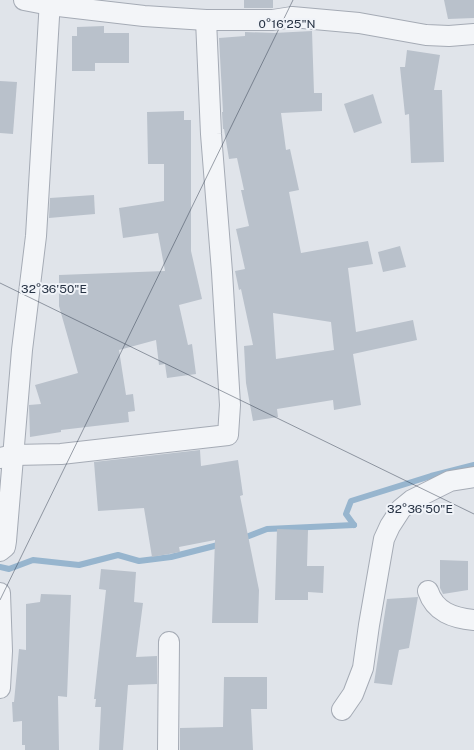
<svg xmlns="http://www.w3.org/2000/svg" width="474" height="750" viewBox="0 0 474 750" font-family="'Public Sans',sans-serif">
  <style>
    .lines { fill: none; stroke-linecap: round; stroke-linejoin: round }
    .stream { stroke: #97b5ce; stroke-width: 6 }
    .building { fill: #b9c1cb; fill-rule: evenodd }
    .street-casing { stroke: #a5abb5; stroke-width: 22 }
    .street { stroke: #f3f5f8; stroke-width: 20 }
    .ticks { fill: none; stroke: #273344; stroke-width: 1; stroke-opacity: 0.45 }
    .ticks-label { font-size: 12px; text-anchor: middle; fill: #273344; stroke: #f0f3f8; stroke-width: 4; stroke-linejoin: round; paint-order: stroke }
  </style>
  <rect width="100%" height="100%" fill="#e0e4ea"/>
  <g class="lines">
    <!-- stream -->
    <g class="stream">
      <polyline points="354,525 346,514 351,501 431,476 474,465"/>
      <polyline points="241,539 267,529 354,525"/>
      <polyline points="0,567 9,569 33,560 79,565 118,555 139,561 171,557 222,544"/>
    </g>
  </g>
  <!-- building -->
  <g class="building">
    <rect x="244" y="0" width="29" height="8"/>
    <polygon points="444,0 474,0 474,18 448,19"/>
    <polygon points="104,26 104,33 129,33 129,63 95,63 95,71 72,71 72,36 77,36 77,27"/>
    <path d="M312,31L314,93H322V111L281,113L286,150L290,149L299,190L289,192L301,253L368,241L373,264L348,268L356,332L413,320L417,340L353,354L361,405L334,410L333,400L277,409L278,417L253,421L246,383L244,346L253,345L241,289L239,290L235,271L245,269L236,229L249,226L241,190H244L237,158L229,159L224,129H223L222,112H223L219,38L245,36V32L274,33ZM273,313L331,322L334,350L276,359Z"/>
    <polygon points="407,50 440,55 434,90 442,90 444,162 411,163 409,114 405,115 400,67 405,67"/>
    <polygon points="0,81 17,82 13,134 0,133"/>
    <polygon points="373,94 382,123 354,133 344,104"/>
    <polygon points="184,111 184,120 191,120 191,251 202,299 179,305 188,345 192,344 196,374 167,378 165,364 159,365 156,340 119,350 126,395 133,394 135,411 128,412 129,422 61,430 61,432 30,437 29,405 41,404 35,385 78,373 59,306 59,275 165,271 158,233 123,238 119,208 164,201 164,164 148,164 147,112"/>
    <polygon points="94,195 95,214 49,218 50,198"/>
    <polygon points="400,246 406,267 383,272 378,252"/>
    <polygon points="200,450 201,466 238,460 243,495 240,496 259,590 258,623 212,623 215,540 179,547 180,552 152,557 144,508 98,511 94,462"/>
    <polygon points="277,529 308,530 307,566 324,566 323,593 308,592 308,600 275,600"/>
    <polygon points="440,560 468,561 468,590 443,594 440,588"/>
    <polygon points="101,569 136,572 134,602 143,603 136,657 157,656 157,684 128,685 123,750 99,750 101,707 95,707 96,699 94,699 106,590 99,589"/>
    <polygon points="41,594 71,595 67,697 58,696 59,750 25,750 25,745 22,745 22,721 13,722 12,702 14,702 19,649 26,650 26,604 40,602"/>
    <polygon points="418,597 409,648 399,650 392,685 374,683 387,599"/>
    <polygon points="224,677 267,677 267,709 251,709 253,750 180,750 180,728 223,727"/>
  </g>
  <g class="lines">
    <defs>
      <g id="street">
        <polyline points="24,0 50,5 144,16 206,20 273,20 292,17 359,23 426,35 449,36 474,34"/>
        <polyline points="0,458 14,455 61,454 228,435 230,405 222,272 211,134 206,20"/>
        <polyline points="0,551 5,547 6,541 22,350 36,236 50,0"/>
        <path d="M428,591C435,612 453,618 474,620"/>
        <polyline points="0,593 2,651 0,688"/>
        <polyline points="342,710 353,694 363,668 369,625 381,556 384,539 390,526 401,509 412,500 450,481 474,477"/>
        <polyline points="168,750 169,642"/>
      </g>
    </defs>
    <!-- street casing -->
    <use href="#street" class="street-casing"/>
    <!-- street -->
    <use href="#street" class="street"/>
  </g>
  <!-- ticks -->
  <path class="ticks" d="M0,283L474,514M0,600L293,0"/>
  <g class="ticks-label">
    <text x="287" y="28">0°16'25"N</text>
    <text x="54" y="293">32°36'50"E</text>
    <text x="420" y="513">32°36'50"E</text>
  </g>
</svg>
